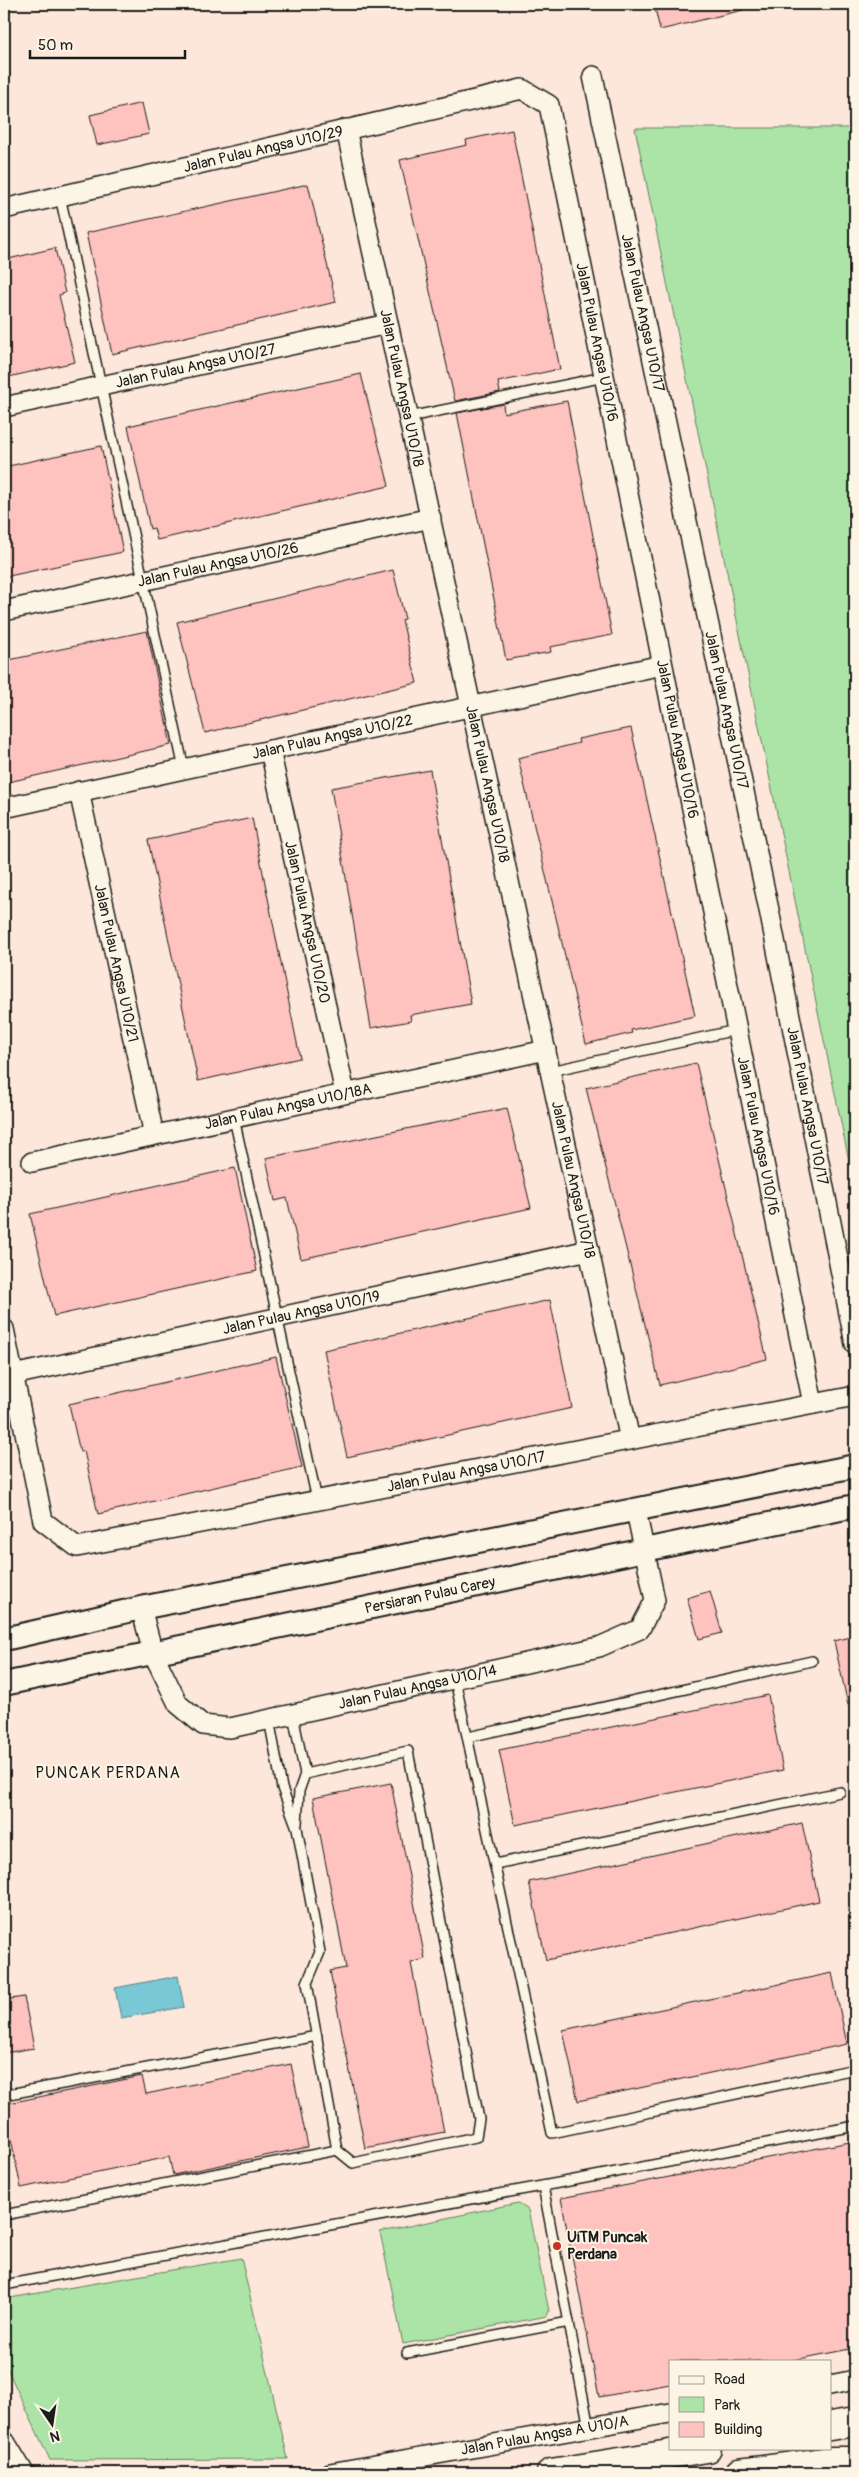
<svg xmlns="http://www.w3.org/2000/svg" width="859" height="2477" viewBox="0 0 859 2477" font-family="Pangolin,sans-serif">
  <style>
    .green { fill: #ace4a7; stroke: #648062 }
    .water { fill: #79c8d6; stroke: #54838c }
    .building { fill: #fec2bf; stroke: #1c1c1c }
    .lines { fill: none; stroke-linecap: round; stroke-linejoin: round }
    .service-casing { stroke: #1c1c1c; stroke-width: 12 }
    .minor-casing { stroke: #1c1c1c; stroke-width: 22 }
    .tertiary-casing { stroke: #1c1c1c; stroke-width: 26 }
    .primary-casing { stroke: #1c1c1c; stroke-width: 31 }
    .motorway-casing { stroke: #1c1c1c; stroke-width: 31 }
    .service { stroke: #fcf5e5; stroke-width: 9 }
    .minor { stroke: #fcf5e5; stroke-width: 19 }
    .tertiary { stroke: #fcf5e5; stroke-width: 22 }
    .primary { stroke: #fcf5e5; stroke-width: 28 }
    .motorway { stroke: #fcf5e5; stroke-width: 28 }
    .poi-dot { fill: #c8321e; stroke: #fcf5e5; stroke-width: 2 }
    .labels { text-anchor: middle; dominant-baseline: central; stroke-width: 4; stroke-linejoin: round; paint-order: stroke }
    .street-label { font-size: 15px; fill: #1c1c1c; stroke: #fcf5e5 }
    .poi-label { font-size: 15px; font-weight: bold; fill: #1c1c1c; stroke: #fcf5e5; text-anchor: start }
    .neighbourhood-label { font-size: 16px; letter-spacing: 1px; fill: #1c1c1c; stroke: #fcf5e5 }
  </style>
  <rect width="100%" height="100%" fill="#fde6da"/>
  <filter id="ink" filterUnits="userSpaceOnUse"><feTurbulence type="fractalNoise" baseFrequency=".02" numOctaves="2"/><feDisplacementMap in="SourceGraphic" scale="10" xChannelSelector="R" yChannelSelector="G"/><feConvolveMatrix kernelMatrix="1 2 1 2 8 2 1 2 1" color-interpolation-filters="sRGB"/></filter>
  <g filter="url(#ink)">
    <!-- green -->
    <g class="green">
      <polygon points="635,128 855,128 855,1190"/>
      <polygon points="518,2203 528,2210 549,2311 547,2316 403,2344 380,2232"/>
      <polygon points="241,2258 288,2459 50,2460 4,2362 4,2299"/>
    </g>
    <!-- water -->
    <polygon class="water" points="178,1976 184,2007 121,2018 115,1988"/>
    <!-- building -->
    <g class="building">
      <polygon points="654,4 742,4 743,10 660,30"/>
      <polygon points="142,103 149,134 97,145 90,115"/>
      <polygon points="512,130 560,369 498,382 500,392 455,401 400,160 467,145 466,140"/>
      <polygon points="308,184 336,302 112,354 86,233"/>
      <polygon points="55,248 65,293 59,295 75,362 4,378 4,260"/>
      <polygon points="361,374 389,486 157,540 154,528 150,529 128,426"/>
      <polygon points="567,401 612,635 550,647 551,652 506,660 457,413 503,404 504,413"/>
      <polygon points="101,446 123,552 4,577 4,467"/>
      <polygon points="393,570 405,619 402,620 417,683 205,733 177,622"/>
      <polygon points="147,631 171,745 4,783 4,661"/>
      <polygon points="631,728 695,1016 631,1030 632,1033 586,1044 518,758 579,743 578,739"/>
      <polygon points="430,770 471,1004 410,1015 411,1021 371,1028 331,788"/>
      <polygon points="252,818 300,1058 198,1081 148,840"/>
      <polygon points="696,1063 767,1359 660,1385 586,1088"/>
      <polygon points="507,1108 531,1208 301,1259 287,1198 275,1201 266,1158"/>
      <polygon points="235,1168 257,1271 54,1316 30,1214"/>
      <polygon points="550,1300 572,1408 347,1457 324,1350"/>
      <polygon points="276,1357 302,1467 98,1514 84,1451 80,1452 69,1404"/>
      <polygon points="710,1591 722,1633 699,1639 687,1598"/>
      <polygon points="855,1636 855,1705 848,1705 834,1641"/>
      <polygon points="768,1695 783,1770 515,1825 499,1750"/>
      <polygon points="391,1783 425,1959 411,1963 444,2132 365,2148 330,1971 346,1968 313,1798"/>
      <polygon points="802,1823 819,1901 546,1960 529,1882"/>
      <polygon points="832,1973 847,2044 578,2101 563,2030"/>
      <polygon points="24,1997 34,2048 4,2053 4,2000"/>
      <polygon points="291,2064 308,2147 173,2175 169,2157 21,2188 4,2104 142,2076 146,2094"/>
      <polygon points="855,2141 855,2348 789,2361 670,2361 670,2384 599,2397 561,2198"/>
    </g>
    <g class="lines">
      <defs>
        <g id="service">
          <polyline points="60,196 184,769"/>
          <polyline points="409,417 604,377"/>
          <polyline points="551,1071 736,1030"/>
          <polyline points="234,1118 317,1500"/>
          <polyline points="455,1680 552,2133 855,2069"/>
          <polyline points="293,1715 305,1774 299,1791 297,1824"/>
          <polyline points="269,1719 282,1788 297,1828 320,1952 307,1983 337,2150 353,2163 476,2137 479,2119 408,1751 305,1774"/>
          <polyline points="468,1737 812,1661"/>
          <polyline points="495,1864 840,1792"/>
          <polyline points="4,2095 317,2036"/>
          <polyline points="543,2186 589,2428"/>
          <polyline points="4,2215 337,2150"/>
          <polyline points="4,2285 580,2179 855,2126"/>
          <polyline points="407,2353 569,2322"/>
        </g>
        <g id="minor">
          <path id="s1" d="M593,76L769,910L855,1344"/>
          <path id="s2" d="M346,129L630,1440"/>
          <path id="s3" d="M4,209L522,89L549,105L813,1404"/>
          <path id="s4" d="M4,407L388,324"/>
          <path id="s5" d="M4,611L431,518"/>
          <path id="s6" d="M270,750L345,1093"/>
          <path id="s7" d="M79,791L154,1135"/>
          <path id="s8" d="M4,808L662,665"/>
          <path id="s9" d="M32,1162L546,1050"/>
          <path id="s10" d="M4,1329L43,1521L77,1547L855,1396"/>
          <path id="s11" d="M13,1375L589,1250"/>
          <path id="s12" d="M141,1608L153,1653L178,1704L203,1725L230,1728L599,1647L640,1629L655,1600L636,1511"/>
          <polyline points="830,2385 855,2380"/>
          <polyline points="4,2440 24,2473"/>
          <path id="s13" d="M330,2473L670,2413"/>
        </g>
        <g id="tertiary">
          <polyline points="4,1639 141,1608 855,1466"/>
          <path id="s14" d="M4,1684L855,1506"/>
        </g>
        <g id="primary">
          <polyline points="830,2426 855,2422"/>
          <polyline points="551,2473 707,2448"/>
        </g>
        <polyline id="motorway" points="739,2473 833,2461 855,2461"/>
      </defs>
      <!-- service casing -->
      <use href="#service" class="service-casing"/>
      <!-- minor casing -->
      <use href="#minor" class="minor-casing"/>
      <!-- tertiary casing -->
      <use href="#tertiary" class="tertiary-casing"/>
      <!-- primary casing -->
      <use href="#primary" class="primary-casing"/>
      <!-- motorway casing -->
      <use href="#motorway" class="motorway-casing"/>
      <!-- service -->
      <use href="#service" class="service"/>
      <!-- minor -->
      <use href="#minor" class="minor"/>
      <!-- tertiary -->
      <use href="#tertiary" class="tertiary"/>
      <!-- primary -->
      <use href="#primary" class="primary"/>
      <!-- motorway -->
      <use href="#motorway" class="motorway"/>
    </g>
  </g>
  <!-- markers -->
  <circle class="poi-dot" cx="557" cy="2246" r="5"/>
  <g class="labels">
    <!-- street labels -->
    <g class="street-label">
      <text stroke="none"><textPath href="#s3" startOffset="266">Jalan Pulau Angsa U10/29</textPath></text>
      <text stroke="none"><textPath href="#s1" startOffset="242">Jalan Pulau Angsa U10/17</textPath></text>
      <text stroke="none"><textPath href="#s3" startOffset="805">Jalan Pulau Angsa U10/16</textPath></text>
      <text stroke="none"><textPath href="#s4" startOffset="196">Jalan Pulau Angsa U10/27</textPath></text>
      <text stroke="none"><textPath href="#s2" startOffset="265">Jalan Pulau Angsa U10/18</textPath></text>
      <text stroke="none"><textPath href="#s5" startOffset="219">Jalan Pulau Angsa U10/26</textPath></text>
      <text stroke="none"><textPath href="#s1" startOffset="648">Jalan Pulau Angsa U10/17</textPath></text>
      <text stroke="none"><textPath href="#s8" startOffset="336">Jalan Pulau Angsa U10/22</textPath></text>
      <text stroke="none"><textPath href="#s3" startOffset="1210">Jalan Pulau Angsa U10/16</textPath></text>
      <text stroke="none"><textPath href="#s2" startOffset="670">Jalan Pulau Angsa U10/18</textPath></text>
      <text stroke="none"><textPath href="#s6" startOffset="176">Jalan Pulau Angsa U10/20</textPath></text>
      <text stroke="none"><textPath href="#s7" startOffset="176">Jalan Pulau Angsa U10/21</textPath></text>
      <text stroke="none"><textPath href="#s9" startOffset="262">Jalan Pulau Angsa U10/18A</textPath></text>
      <text stroke="none"><textPath href="#s1" startOffset="1052">Jalan Pulau Angsa U10/17</textPath></text>
      <text stroke="none"><textPath href="#s3" startOffset="1615">Jalan Pulau Angsa U10/16</textPath></text>
      <text stroke="none"><textPath href="#s2" startOffset="1075">Jalan Pulau Angsa U10/18</textPath></text>
      <text stroke="none"><textPath href="#s11" startOffset="295">Jalan Pulau Angsa U10/19</textPath></text>
      <text stroke="none"><textPath href="#s10" startOffset="635">Jalan Pulau Angsa U10/17</textPath></text>
      <text stroke="none"><textPath href="#s14" startOffset="435">Persiaran Pulau Carey</textPath></text>
      <text stroke="none"><textPath href="#s12" startOffset="355">Jalan Pulau Angsa U10/14</textPath></text>
      <text stroke="none"><textPath href="#s13" startOffset="218">Jalan Pulau Angsa A U10/A</textPath></text>
    </g>
    <!-- poi labels -->
    <g class="poi-label">
      <text x="567" y="2237">UiTM Puncak<tspan x="567" dy="17">Perdana</tspan></text>
    </g>
    <!-- neighbourhood labels -->
    <g class="neighbourhood-label">
      <text x="108" y="1773">PUNCAK PERDANA</text>
    </g>
  </g>
  <!-- margin -->
  <rect width="859" height="2477" fill="none" stroke="#fcf5e5" stroke-width="20"/>
  <rect x="10" y="10" width="839" height="2457" fill="none" stroke="#1c1c1c" stroke-width="2" filter="url(#ink)"/>
  <!-- legend -->
  <rect x="669" y="2360" width="162" height="90" fill="#fcf5e5" stroke="#a29e95"/>
  <rect x="679" y="2376" width="25" height="8" fill="#fcf5e5" stroke="#a29e95"/>
  <text x="714" y="2384" font-size="15" fill="#1c1c1c">Road</text>
  <rect x="679" y="2397" width="25" height="15" fill="#ace4a7" stroke="#a29e95"/>
  <text x="714" y="2410" font-size="15" fill="#1c1c1c">Park</text>
  <rect x="679" y="2422" width="25" height="15" fill="#fec2bf" stroke="#a29e95"/>
  <text x="714" y="2434" font-size="15" fill="#1c1c1c">Building</text>
  <!-- north arrow -->
  <g transform="translate(52 2424) rotate(167)" stroke="#fcf5e5" stroke-width="4" paint-order="stroke">
  <path d="M0-4L9 19L0 12L-9 19Z" fill="#1c1c1c"/>
  <text y="-8" font-size="14" font-weight="bold" text-anchor="middle" fill="#1c1c1c">N</text>
  </g>
  <!-- scale -->
  <path d="M30 50v8h155v-8" fill="none" stroke="#1c1c1c" stroke-width="2.5"/>
  <text x="38" y="50" font-size="15" fill="#1c1c1c" stroke="#fcf5e5" stroke-width="4" paint-order="stroke">50 m</text>
</svg>
